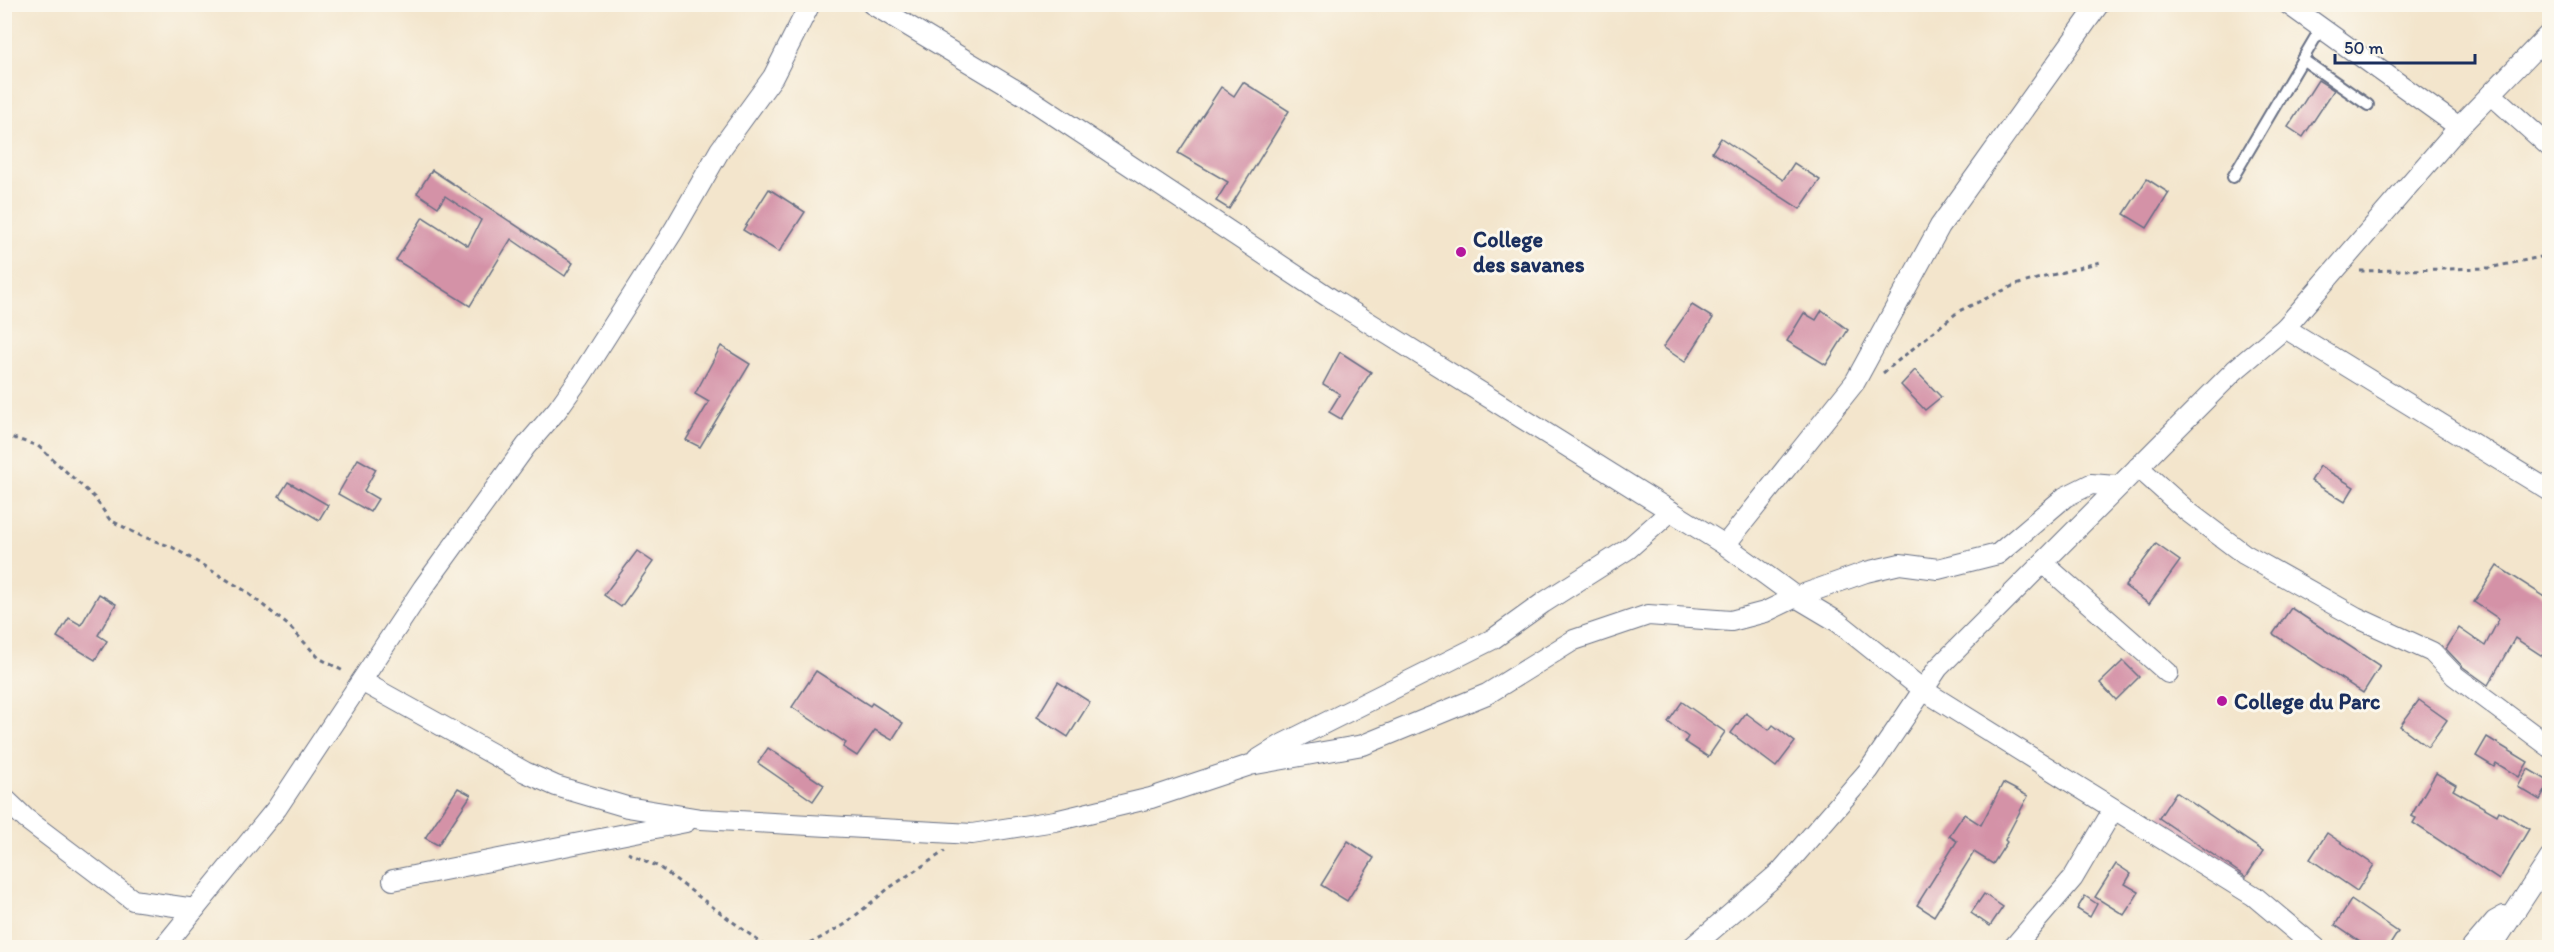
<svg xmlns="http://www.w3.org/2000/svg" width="2554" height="952" viewBox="0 0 2554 952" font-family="Itim,sans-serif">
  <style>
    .building { fill: #d492a7 }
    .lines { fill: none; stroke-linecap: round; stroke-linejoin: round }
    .lane-casing { stroke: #676f84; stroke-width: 14 }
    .street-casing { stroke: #676f84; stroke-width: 22 }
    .path { stroke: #676f84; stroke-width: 3; stroke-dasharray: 4.5 4.5; stroke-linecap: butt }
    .lane { stroke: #fff; stroke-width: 10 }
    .street { stroke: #fff; stroke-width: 20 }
    .poi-dot { fill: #b5179e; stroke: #fbf7ec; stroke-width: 2 }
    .labels { text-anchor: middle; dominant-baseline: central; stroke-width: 6; stroke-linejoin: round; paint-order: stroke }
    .poi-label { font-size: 22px; font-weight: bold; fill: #1b2f5e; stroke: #fbf7ec; text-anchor: start }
  </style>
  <rect width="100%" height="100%" fill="#fbf7ec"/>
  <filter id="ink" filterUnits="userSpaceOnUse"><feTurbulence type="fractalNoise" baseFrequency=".0167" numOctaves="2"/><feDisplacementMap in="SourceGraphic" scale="12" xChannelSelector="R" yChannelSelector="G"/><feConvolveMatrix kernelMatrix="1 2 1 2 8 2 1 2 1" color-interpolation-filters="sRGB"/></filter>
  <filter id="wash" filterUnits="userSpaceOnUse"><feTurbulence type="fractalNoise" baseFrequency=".008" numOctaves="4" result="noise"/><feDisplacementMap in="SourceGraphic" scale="24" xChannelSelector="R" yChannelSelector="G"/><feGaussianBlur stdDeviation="1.35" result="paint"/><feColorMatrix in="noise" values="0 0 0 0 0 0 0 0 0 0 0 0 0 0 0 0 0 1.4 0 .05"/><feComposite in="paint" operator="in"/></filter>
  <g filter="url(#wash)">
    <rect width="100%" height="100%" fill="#f3e5cc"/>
    <g id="blocks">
      <!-- building -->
      <g class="building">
        <polygon points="2318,80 2334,90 2303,137 2288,127"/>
        <polygon points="1243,82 1289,111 1229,209 1216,201 1228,182 1178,153 1221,87 1234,96"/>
        <polygon points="1721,138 1783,180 1794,163 1820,180 1800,209 1712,152"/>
        <polygon points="432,170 573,263 565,276 511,239 470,306 396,260 423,217 468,246 481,220 445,196 438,207 417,193"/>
        <polygon points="2147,179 2169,193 2147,228 2124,214"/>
        <polygon points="769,189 805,212 779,252 743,230"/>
        <polygon points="1692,305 1713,318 1685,362 1663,347"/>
        <polygon points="1822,310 1848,330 1826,365 1787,341 1804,313 1816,320"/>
        <polygon points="721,346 750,364 700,447 686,440 709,402 695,394"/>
        <polygon points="1340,352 1371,372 1341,419 1329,412 1340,394 1323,384"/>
        <polygon points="1915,370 1941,397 1925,410 1901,385"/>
        <polygon points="358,459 376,469 364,491 378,499 370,512 338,494"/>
        <polygon points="2320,466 2354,487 2345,502 2311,481"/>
        <polygon points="288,482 328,505 319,520 279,496"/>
        <polygon points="2156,544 2180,561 2149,604 2125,586"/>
        <polygon points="637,551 653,562 621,607 604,595"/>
        <polygon points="2497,566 2550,600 2550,661 2515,638 2488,685 2463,667 2446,649 2459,628 2485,646 2499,619 2474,602"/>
        <polygon points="99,594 116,604 98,635 107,641 95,660 57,637 69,618 81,625"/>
        <polygon points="2291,608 2380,666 2363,693 2273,634"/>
        <polygon points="2123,661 2139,677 2116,700 2100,683"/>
        <polygon points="816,671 870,706 872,703 903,723 892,740 875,730 857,756 843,747 846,743 792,707"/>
        <polygon points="1058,682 1090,702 1068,737 1037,717"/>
        <polygon points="2419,700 2447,720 2428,747 2400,726"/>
        <polygon points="1682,702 1725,732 1708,757 1685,742 1688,737 1668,722"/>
        <polygon points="1746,713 1769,730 1773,725 1795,742 1776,767 1731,733"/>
        <polygon points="2487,737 2528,762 2519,777 2496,763 2494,767 2476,756"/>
        <polygon points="768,748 824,785 813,801 758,763"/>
        <polygon points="2528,769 2550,782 2540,800 2518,787"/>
        <polygon points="2436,773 2456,785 2453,790 2497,815 2499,811 2529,829 2499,880 2413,823 2416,818 2411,816"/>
        <polygon points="2003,783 2028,796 2005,840 2007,842 1993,864 1974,852 1934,916 1917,905 1957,841 1949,836 1964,814 1981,825"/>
        <polygon points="458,788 471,795 438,845 425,838"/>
        <polygon points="2176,792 2263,851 2246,877 2159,818"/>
        <polygon points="2327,833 2374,865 2357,891 2310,859"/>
        <polygon points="1348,841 1374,858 1347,901 1321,885"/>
        <polygon points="2116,864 2131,874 2125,884 2139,892 2124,915 2095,897"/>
        <polygon points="1984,894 2003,907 1990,926 1971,913"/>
        <polygon points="2085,896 2097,904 2090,917 2077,909"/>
        <polygon points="2351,900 2398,932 2388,948 2369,948 2335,925"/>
      </g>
    </g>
  </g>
  <g filter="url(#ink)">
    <use href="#blocks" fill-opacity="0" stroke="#676f84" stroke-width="1.5"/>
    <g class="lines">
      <defs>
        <g id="lane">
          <polyline points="2302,59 2368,105"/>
          <polyline points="2233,177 2321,28"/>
        </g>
        <g id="street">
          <polyline points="872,4 1027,97 1333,300 1725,545 1796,597 1838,622 1923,690 2254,896 2316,948"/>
          <polyline points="2288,4 2459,127"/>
          <polyline points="2491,94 2550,147"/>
          <polyline points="2285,328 2550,491"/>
          <polyline points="2138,467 2187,511 2244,554 2356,617 2432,652 2455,676 2550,747"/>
          <polyline points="1725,545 1855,382 1940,226 2099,4"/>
          <polyline points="2043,563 2168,673"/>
          <polyline points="363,682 525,772 556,786 627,807 701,819 972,834 1055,821 1151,798 1250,765 1363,745 1487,694 1574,640 1648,615 1731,621 1765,612 1796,597 1866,572 1900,564 1938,569 1998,554 2065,497 2091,484 2116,486"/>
          <polyline points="1257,760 1283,744 1493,639 1543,603 1628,549 1671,511"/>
          <polyline points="4,798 26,819 133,900 195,909"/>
          <polyline points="393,880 686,822"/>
          <polyline points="163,948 277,808 423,588 526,446 557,410 579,379 674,230 720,150 773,77 810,4"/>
          <polyline points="1691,948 1781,871 1869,770 1938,668 2235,370 2285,328 2459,127 2550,33"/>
          <polyline points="2013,948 2073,878 2113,810"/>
          <polyline points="2472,948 2495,921 2504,916"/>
          <polyline points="2491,948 2550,858"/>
        </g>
      </defs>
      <!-- lane casing -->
      <use href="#lane" class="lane-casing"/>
      <!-- street casing -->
      <use href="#street" class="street-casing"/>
      <!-- path -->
      <g class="path">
        <polyline points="2360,271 2489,268 2550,255"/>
        <polyline points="1883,373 1959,311 2015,285 2100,262"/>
        <polyline points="4,435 38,446 94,497 110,520 141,536 172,547 244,590 289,626 319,658 345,672"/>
        <polyline points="628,853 659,867 768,948"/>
        <polyline points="802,948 844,925 889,888 945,851"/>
      </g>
      <!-- lane -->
      <use href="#lane" class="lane"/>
      <!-- street -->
      <use href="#street" class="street"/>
    </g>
  </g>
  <!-- markers -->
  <g class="poi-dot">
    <circle cx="1461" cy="252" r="6"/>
    <circle cx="2222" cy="701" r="6"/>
  </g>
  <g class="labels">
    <!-- poi labels -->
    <g class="poi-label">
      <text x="1473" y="239">College<tspan x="1473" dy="25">des savanes</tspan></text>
      <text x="2234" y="701">College du Parc</text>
    </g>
  </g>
  <!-- margin -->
  <rect width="2554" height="952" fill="none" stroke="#fbf7ec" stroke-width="24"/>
  <!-- scale -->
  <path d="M2335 54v9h140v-9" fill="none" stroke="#1b2f5e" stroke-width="3"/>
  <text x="2344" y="54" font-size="18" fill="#1b2f5e" stroke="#fbf7ec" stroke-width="4.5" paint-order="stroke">50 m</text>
</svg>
